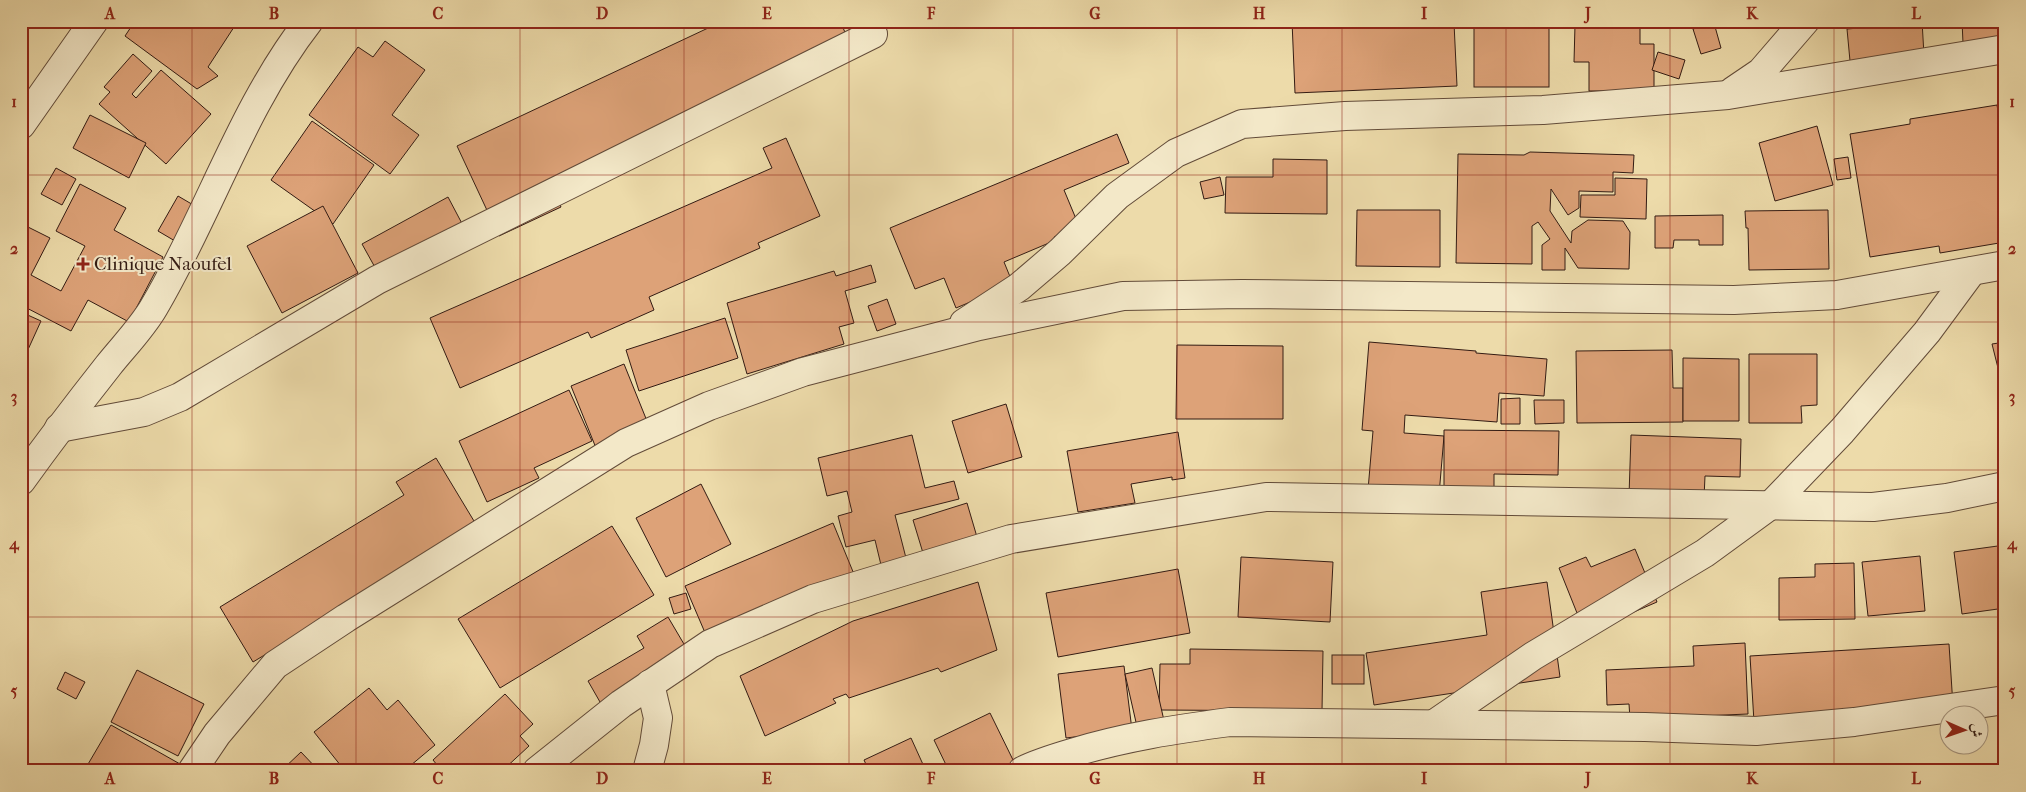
<svg xmlns="http://www.w3.org/2000/svg" width="2026" height="792" viewBox="0 0 2026 792" font-family="'IM FELL French Canon',Amiri,serif">
  <style>
    .building { fill: #dda278; stroke: #331b13 }
    .lines { fill: none; stroke-linecap: round; stroke-linejoin: round }
    .street-casing { stroke: #624b39; stroke-width: 30 }
    .street { stroke: #f3e8c8; stroke-width: 28 }
    .grid { fill: none; stroke: #8f2418; stroke-width: 1; stroke-opacity: 0.55 }
    .poi-dot { fill: #8f2418; stroke: #f3e8c8; stroke-width: 2 }
    .labels { text-anchor: middle; dominant-baseline: central; stroke-width: 4; stroke-linejoin: round; paint-order: stroke }
    .poi-label { font-size: 19px; fill: #331b13; stroke: #f3e8c8; text-anchor: start }
    .neatline { fill: none; stroke: #8f2418; stroke-width: 2 }
    .grid-label { font-size: 16px; text-anchor: middle; font-weight: bold; fill: #8f2418 }
  </style>
  <rect width="100%" height="100%" fill="#eddbaa"/>
  <filter id="stains"><feTurbulence type="fractalNoise" baseFrequency=".004" numOctaves="4"/><feColorMatrix values="0 0 0 0 .2 0 0 0 0 .09 0 0 0 0 .02 0 0 0 .5 -.17"/></filter>
  <radialGradient id="worn" r=".72"><stop offset=".6" stop-color="#630" stop-opacity="0"/><stop offset="1" stop-color="#630" stop-opacity=".3"/></radialGradient>
  <!-- building -->
  <g class="building">
    <polygon points="135,21 233,21 236,24 208,67 218,76 197,89 125,36"/>
    <polygon points="723,21 840,21 852,48 552,188 561,207 499,236 457,146"/>
    <polygon points="1292,21 1332,21 1332,23 1407,21 1407,25 1454,23 1457,86 1295,93"/>
    <rect x="1474" y="21" width="75" height="66"/>
    <polygon points="1615,21 1646,21 1646,23"/>
    <polygon points="1871,21 1922,21 1924,55 1850,61 1847,29 1871,27"/>
    <polygon points="1962,21 2005,21 2005,40 1963,43"/>
    <polygon points="1714,23 1721,48 1701,54 1693,29"/>
    <polygon points="1575,25 1640,25 1640,44 1654,44 1654,91 1589,91 1589,62 1574,62"/>
    <polygon points="385,41 425,70 392,115 419,135 390,174 309,115 358,47 373,57"/>
    <polygon points="1658,52 1685,60 1679,79 1652,70"/>
    <polygon points="133,54 152,71 132,94 136,98 161,70 211,114 166,164 99,104 110,92 104,87"/>
    <polygon points="1997,105 2005,155 2005,167 2001,167 2005,193 2005,242 1940,253 1939,246 1870,257 1850,134 1910,124 1910,119"/>
    <polygon points="90,115 146,143 129,178 73,148"/>
    <polygon points="312,121 374,165 333,224 271,180"/>
    <polygon points="1817,126 1833,185 1775,201 1759,143"/>
    <polygon points="1117,134 1129,163 1064,190 1079,226 1054,237 1056,240 1004,262 1013,284 956,308 944,278 915,289 890,228"/>
    <polygon points="786,138 820,216 758,243 760,248 649,297 654,310 591,338 588,332 460,388 430,318 772,168 763,148"/>
    <polygon points="1530,152 1634,155 1633,173 1613,172 1613,192 1579,191 1579,208 1568,215 1551,189 1550,211 1571,243 1572,231 1588,220 1623,221 1630,232 1629,269 1578,268 1565,248 1565,270 1542,270 1542,245 1550,239 1538,222 1532,226 1532,264 1456,263 1458,154 1524,155"/>
    <polygon points="1848,157 1851,178 1837,180 1834,159"/>
    <polygon points="1273,159 1327,160 1327,214 1225,213 1226,177 1273,177"/>
    <polygon points="56,168 76,179 62,205 41,194"/>
    <polygon points="1220,177 1224,195 1204,199 1200,182"/>
    <polygon points="1615,178 1647,179 1646,219 1580,217 1581,195 1615,195"/>
    <polygon points="80,184 126,208 114,230 163,257 129,322 88,300 71,331 21,305 21,235 26,226 50,238 31,275 61,291 85,246 56,231"/>
    <polygon points="178,196 195,206 175,241 158,231"/>
    <polygon points="448,197 467,233 382,280 362,244"/>
    <polygon points="323,206 358,273 282,313 247,246"/>
    <polygon points="1357,210 1440,210 1440,267 1356,266"/>
    <polygon points="1828,210 1829,269 1749,270 1748,228 1746,228 1745,211"/>
    <polygon points="1723,215 1723,245 1699,245 1699,240 1674,240 1673,248 1655,248 1655,216"/>
    <polygon points="871,265 876,282 845,291 854,323 839,327 844,344 747,374 727,303 834,271 836,276"/>
    <polygon points="887,299 896,324 877,331 868,306"/>
    <polygon points="21,312 41,321 21,365"/>
    <polygon points="725,318 738,358 639,391 626,350"/>
    <polygon points="1369,342 1476,351 1476,353 1547,359 1544,396 1499,393 1497,422 1405,415 1404,433 1444,436 1439,495 1368,490 1373,431 1362,430"/>
    <polygon points="2005,342 2005,371 1999,372 1992,344"/>
    <polygon points="1177,345 1283,346 1283,419 1176,419"/>
    <polygon points="1672,350 1673,388 1683,388 1683,422 1577,423 1576,351"/>
    <polygon points="1749,354 1817,354 1817,405 1801,406 1802,423 1749,423"/>
    <polygon points="1683,358 1739,359 1739,421 1683,421"/>
    <polygon points="624,364 649,426 596,448 571,386"/>
    <polygon points="569,390 592,441 534,468 539,478 487,502 459,441"/>
    <polygon points="1520,398 1520,424 1501,424 1501,399"/>
    <polygon points="1534,400 1564,400 1564,423 1535,424"/>
    <polygon points="1006,404 1022,457 968,473 952,421"/>
    <polygon points="1444,430 1559,431 1558,475 1494,474 1494,496 1444,496"/>
    <polygon points="1178,432 1185,478 1172,480 1172,477 1131,484 1135,503 1078,512 1067,451"/>
    <polygon points="912,435 925,488 954,481 959,499 895,515 906,558 881,565 875,540 846,547 838,516 852,512 847,491 827,496 818,458"/>
    <polygon points="1631,435 1741,439 1740,477 1705,476 1704,498 1629,496"/>
    <polygon points="436,458 477,526 253,662 220,607 404,495 396,482"/>
    <polygon points="701,484 731,544 666,577 636,518"/>
    <polygon points="967,503 977,537 923,553 913,520"/>
    <polygon points="833,523 856,579 709,642 685,586"/>
    <polygon points="612,526 654,595 500,688 458,619"/>
    <polygon points="2005,545 2005,608 1962,614 1954,552"/>
    <polygon points="1635,549 1657,602 1585,633 1559,568 1586,557 1591,567"/>
    <polygon points="1920,556 1925,611 1868,616 1862,562"/>
    <polygon points="1241,557 1333,562 1330,622 1238,617"/>
    <polygon points="1854,563 1855,619 1779,620 1779,578 1815,577 1815,564"/>
    <polygon points="1178,569 1190,633 1058,657 1046,593"/>
    <polygon points="978,582 997,650 941,672 938,668 849,698 846,694 833,699 836,703 765,736 740,676 853,621"/>
    <polygon points="1547,582 1560,677 1374,705 1366,653 1487,635 1481,592"/>
    <polygon points="686,593 691,609 674,614 669,598"/>
    <polygon points="668,617 691,656 604,709 588,681 644,648 637,636"/>
    <polygon points="1745,643 1748,714 1630,719 1629,704 1607,705 1606,670 1694,666 1693,646"/>
    <polygon points="1949,644 1953,706 1754,722 1750,656"/>
    <polygon points="1190,649 1323,651 1322,711 1159,710 1160,664 1190,664"/>
    <rect x="1332" y="655" width="32" height="29"/>
    <polygon points="1124,666 1132,730 1066,738 1058,674"/>
    <polygon points="1152,668 1165,725 1138,731 1125,674"/>
    <polygon points="137,670 204,704 178,756 111,722"/>
    <polygon points="65,672 85,682 76,699 57,689"/>
    <polygon points="369,688 387,710 398,700 435,745 404,771 345,771 314,732"/>
    <polygon points="505,694 533,724 520,736 529,746 502,771 442,771 433,760"/>
    <polygon points="990,713 1016,766 1006,771 949,771 934,740"/>
    <polygon points="111,725 180,764 177,771 84,771"/>
    <polygon points="911,738 926,771 869,771 864,760"/>
    <polygon points="301,752 319,771 281,771"/>
    <polygon points="1564,768 1564,771 1293,771"/>
  </g>
  <g class="lines">
    <defs>
      <g id="street">
        <polyline points="1733,91 1761,72 1805,21"/>
        <polyline points="21,125 94,21"/>
        <polyline points="964,323 1019,287 1060,252 1117,196 1176,153 1242,124 1345,116 1543,110 1728,95 2005,49"/>
        <polyline points="59,428 144,412 180,397 377,280 873,34"/>
        <path d="M21,481C49,442 78,404 108,366C123,347 142,328 154,307C209,214 242,107 309,21"/>
        <polyline points="1434,724 1533,656 1705,553 1772,504 1842,431 1927,332 1972,271"/>
        <polyline points="192,771 217,734 275,665 346,618 626,443 709,406 803,372 979,326 1123,296 1242,294 1734,300 1837,295 2005,265"/>
        <polyline points="537,771 621,704 710,644 813,599 1011,539 1266,497 1873,507 1947,498 2005,486"/>
        <polyline points="647,771 654,745 658,718 650,684"/>
        <path d="M1022,771C1038,763 1055,758 1072,753C1124,737 1177,729 1230,722L1645,727L1756,731L1854,722L2005,700"/>
      </g>
    </defs>
    <!-- street casing -->
    <use href="#street" class="street-casing"/>
    <!-- street -->
    <use href="#street" class="street"/>
  </g>
  <!-- grid -->
  <path class="grid" d="M192,21V771M356,21V771M520,21V771M684,21V771M849,21V771M1013,21V771M1177,21V771M1342,21V771M1506,21V771M1670,21V771M1834,21V771M21,175H2005M21,322H2005M21,470H2005M21,617H2005"/>
  <!-- markers -->
  <path class="poi-dot" d="M80.5 256.5h5v5h5v5h-5v5h-5v-5h-5v-5h5z"/>
  <g class="labels">
    <!-- poi labels -->
    <g class="poi-label">
      <text x="94" y="264">Clinique Naoufel</text>
    </g>
  </g>
  <!-- margin -->
  <rect width="2026" height="792" fill="none" stroke="#eddbaa" stroke-width="55"/>
  <!-- north arrow -->
  <g transform="translate(1964 730) rotate(92)"><circle r="24" fill="#f3e8c8" stroke="#a69680"/>
  <path d="M0-4L9 19L0 12L-9 19Z" fill="#8f2418"/>
  <text y="-8" font-size="14" font-weight="bold" text-anchor="middle" fill="#331b13">ش</text>
  </g>
  <rect x="28" y="28" width="1970" height="736" class="neatline"/>
  <g class="grid-label">
    <text x="110" y="19">A</text>
    <text x="274" y="19">B</text>
    <text x="438" y="19">C</text>
    <text x="602" y="19">D</text>
    <text x="767" y="19">E</text>
    <text x="931" y="19">F</text>
    <text x="1095" y="19">G</text>
    <text x="1259" y="19">H</text>
    <text x="1424" y="19">I</text>
    <text x="1588" y="19">J</text>
    <text x="1752" y="19">K</text>
    <text x="1916" y="19">L</text>
    <text x="14" y="107">1</text>
    <text x="2012" y="107">1</text>
    <text x="14" y="254">2</text>
    <text x="2012" y="254">2</text>
    <text x="14" y="402">3</text>
    <text x="2012" y="402">3</text>
    <text x="14" y="549">4</text>
    <text x="2012" y="549">4</text>
    <text x="14" y="696">5</text>
    <text x="2012" y="696">5</text>
    <text x="110" y="784">A</text>
    <text x="274" y="784">B</text>
    <text x="438" y="784">C</text>
    <text x="602" y="784">D</text>
    <text x="767" y="784">E</text>
    <text x="931" y="784">F</text>
    <text x="1095" y="784">G</text>
    <text x="1259" y="784">H</text>
    <text x="1424" y="784">I</text>
    <text x="1588" y="784">J</text>
    <text x="1752" y="784">K</text>
    <text x="1916" y="784">L</text>
  </g>
  <rect width="100%" height="100%" filter="url(#stains)"/>
  <rect width="100%" height="100%" fill="url(#worn)"/>
</svg>
